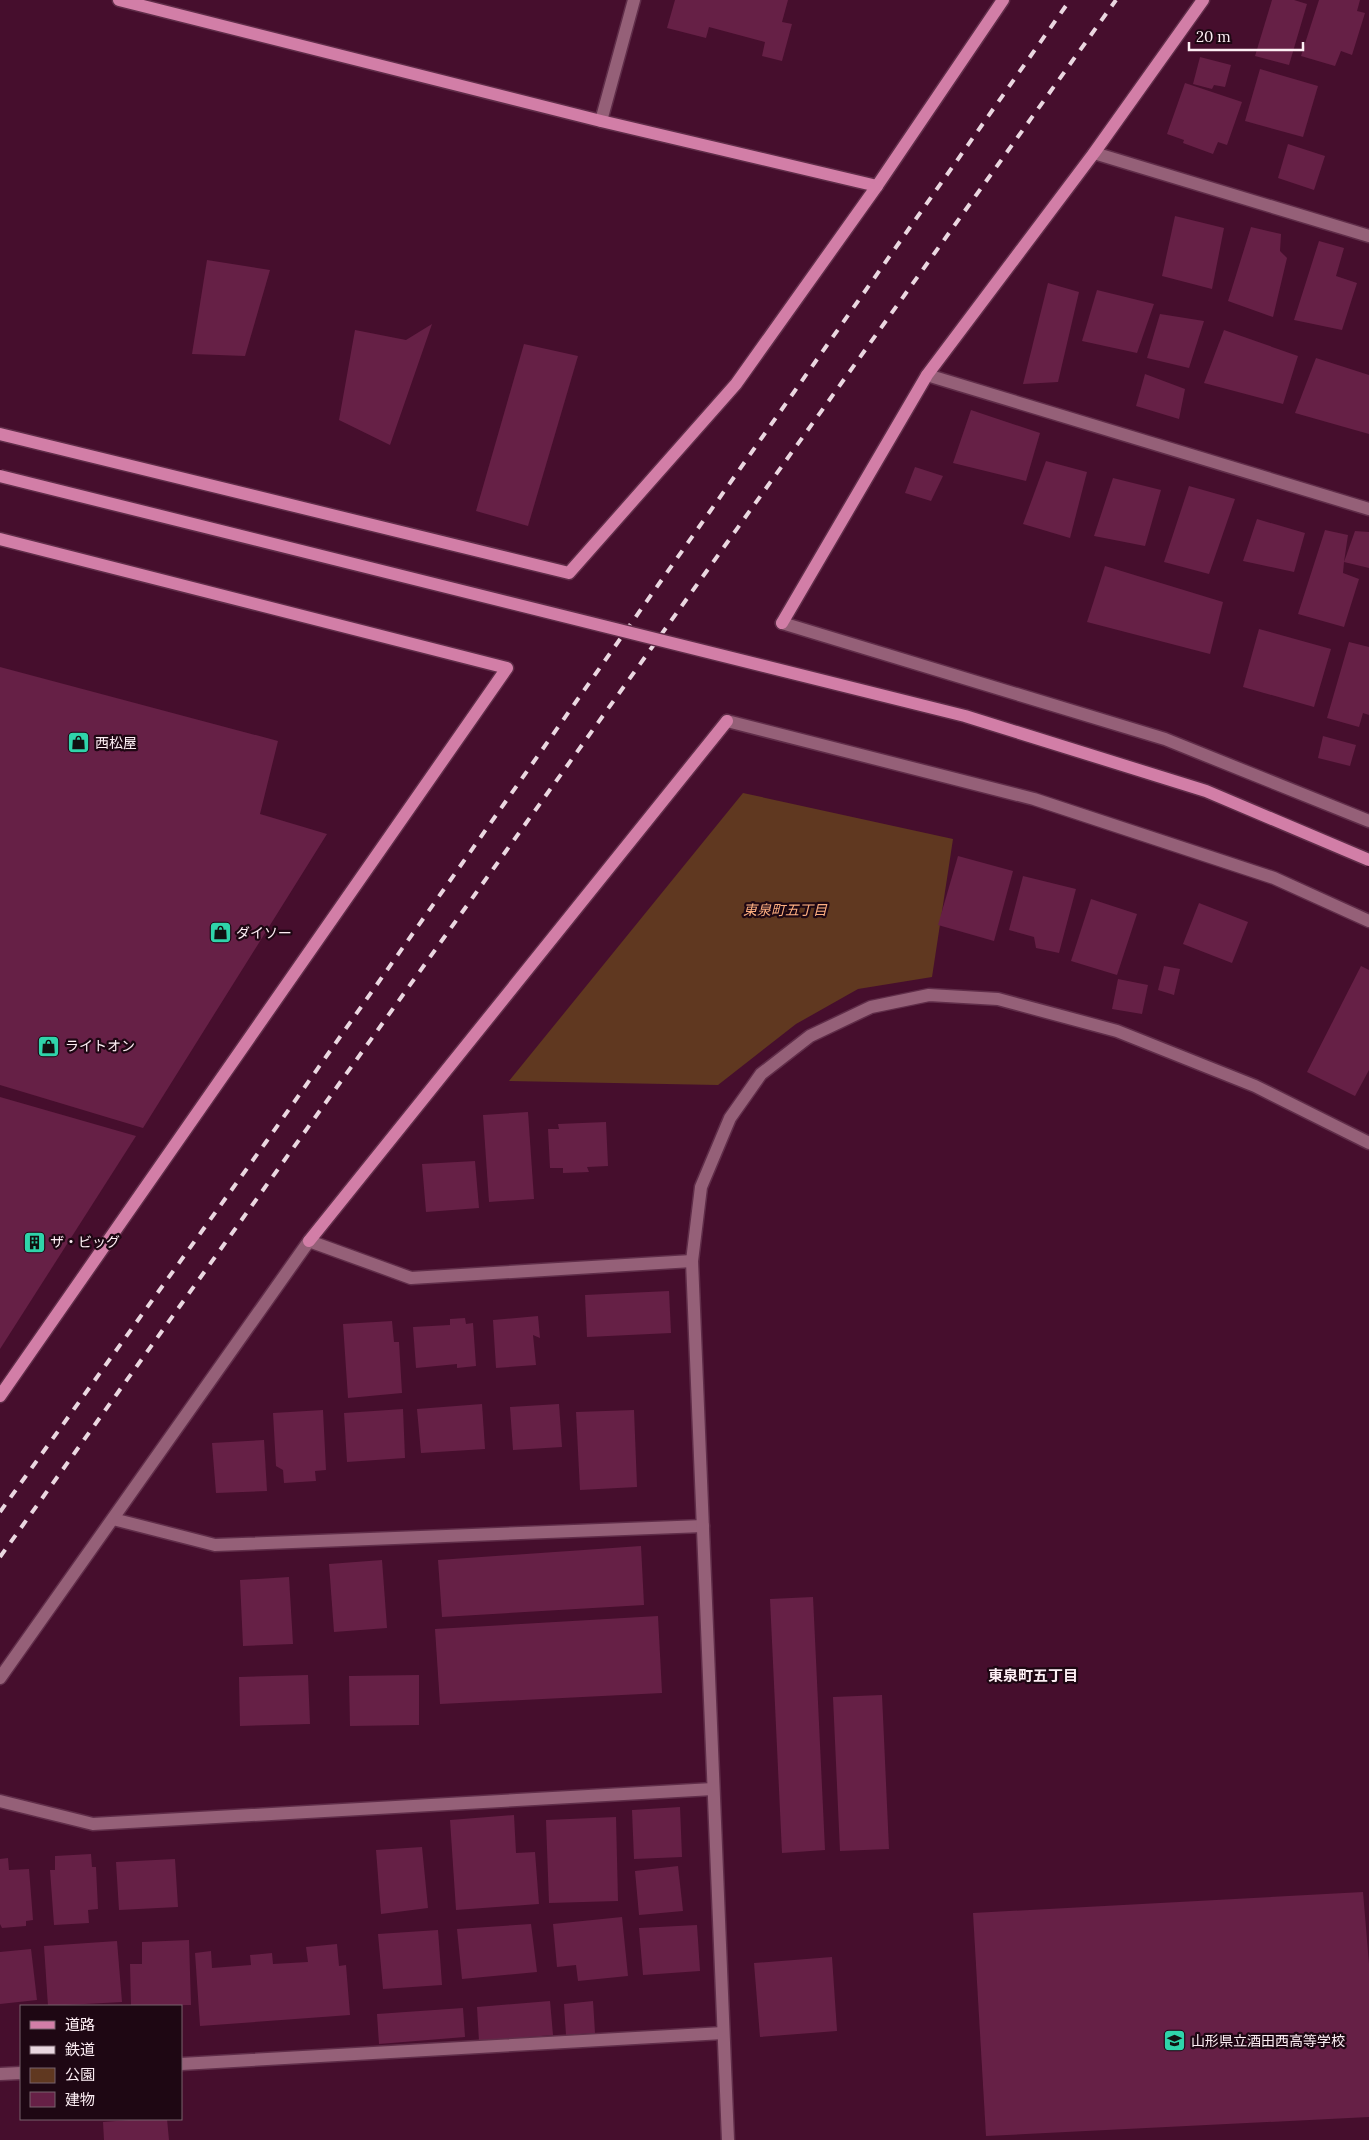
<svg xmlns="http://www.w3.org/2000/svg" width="1369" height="2140" viewBox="0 0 1369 2140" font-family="Lora,'Noto Sans JP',serif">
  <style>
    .green { fill: #603820 }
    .building { fill: #662046 }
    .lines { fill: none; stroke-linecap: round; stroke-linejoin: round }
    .street-casing { stroke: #602d49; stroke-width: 15 }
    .secondary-casing { stroke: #602d49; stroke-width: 15 }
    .street { stroke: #956078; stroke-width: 12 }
    .secondary { stroke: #d27ea7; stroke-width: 12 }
    .rail { stroke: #ead7e0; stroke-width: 4; stroke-dasharray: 9 9; stroke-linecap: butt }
    .secondary-bridge-casing { stroke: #602d49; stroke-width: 15; stroke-linecap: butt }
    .secondary-bridge { stroke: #d27ea7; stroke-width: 12 }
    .labels { text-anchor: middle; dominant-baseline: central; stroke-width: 4.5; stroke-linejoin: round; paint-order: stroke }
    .poi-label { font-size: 14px; fill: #fdeef4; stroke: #1e0713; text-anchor: start }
    .park-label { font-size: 14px; font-style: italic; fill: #feaf81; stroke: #1e0713 }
    .neighbourhood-label { font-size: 15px; font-weight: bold; fill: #fdeef4; stroke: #1e0713 }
  </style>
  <rect width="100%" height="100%" fill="#460e2d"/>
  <!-- green -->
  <polygon class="green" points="743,793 953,839 932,977 858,989 796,1024 718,1085 509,1081"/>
  <!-- building -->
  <g class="building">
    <polygon points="675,0 788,0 782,22 792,24 782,61 762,56 765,42 709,27 706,38 667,28"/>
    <polygon points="1272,0 1294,0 1307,4 1289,65 1255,56"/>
    <polygon points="1319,0 1360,0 1357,11 1365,13 1352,55 1341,51 1335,66 1301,56"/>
    <polygon points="1200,57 1231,65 1225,87 1214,85 1212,89 1193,84"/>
    <polygon points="1260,69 1318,86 1303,137 1245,121"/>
    <polygon points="1185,83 1242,102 1227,145 1218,142 1213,154 1183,143 1184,140 1167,134"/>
    <polygon points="1288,144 1325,156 1314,190 1278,178"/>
    <polygon points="1175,216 1224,228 1212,289 1162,276"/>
    <polygon points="1251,227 1281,234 1280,251 1287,258 1273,317 1228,301"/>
    <polygon points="1319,241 1344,248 1336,276 1357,283 1342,330 1294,320"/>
    <polygon points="207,260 270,270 245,356 192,354"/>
    <polygon points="1048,283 1079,292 1058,382 1023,384"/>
    <polygon points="1097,290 1154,304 1137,353 1082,341"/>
    <polygon points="1160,314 1204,321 1189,368 1147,358"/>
    <polygon points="432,324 390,445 339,420 355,330 406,340"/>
    <polygon points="1224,330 1298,356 1283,404 1204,383"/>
    <polygon points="524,344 578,356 528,526 476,511"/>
    <polygon points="1316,358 1369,375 1369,434 1295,413"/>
    <polygon points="1145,374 1185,389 1179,419 1136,406"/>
    <polygon points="971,410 1040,433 1026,481 953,463"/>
    <polygon points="1046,461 1087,472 1070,538 1023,524"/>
    <polygon points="915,467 943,476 931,501 905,493"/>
    <polygon points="1113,478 1161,490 1145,546 1094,536"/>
    <polygon points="1189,486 1235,499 1209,574 1164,562"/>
    <polygon points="1257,519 1305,533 1294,572 1243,561"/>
    <polygon points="1325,530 1348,535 1344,562 1355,531 1369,532 1369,568 1344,562 1343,573 1359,579 1344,627 1298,614"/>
    <polygon points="1105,566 1223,602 1210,654 1087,622"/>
    <polygon points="1259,629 1331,649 1314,707 1243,687"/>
    <polygon points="1349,642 1369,647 1369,715 1363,713 1359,727 1327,718"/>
    <polygon points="0,667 278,741 260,814 327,834 143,1128 0,1085"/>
    <polygon points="1323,736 1356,745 1350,766 1318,758"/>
    <polygon points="958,856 1013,871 994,941 938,925"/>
    <polygon points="1023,876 1076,889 1059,953 1036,948 1034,937 1009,930"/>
    <polygon points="1091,899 1137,914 1117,975 1071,961"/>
    <polygon points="1199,903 1248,922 1232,963 1183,944"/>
    <polygon points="1164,966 1180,969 1174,995 1158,990"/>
    <polygon points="1361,966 1369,970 1369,1070 1355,1096 1307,1072"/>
    <polygon points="1118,979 1148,985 1142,1014 1112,1009"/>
    <polygon points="0,1097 136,1136 0,1349"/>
    <polygon points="528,1112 534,1199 489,1202 483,1115"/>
    <polygon points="606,1122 608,1166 587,1167 589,1172 563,1173 563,1168 550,1168 548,1129 559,1129 558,1124"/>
    <polygon points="475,1161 479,1208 426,1212 422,1164"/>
    <polygon points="669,1291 671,1333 587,1337 585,1295"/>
    <polygon points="538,1316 540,1338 533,1335 536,1365 496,1368 493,1320"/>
    <polygon points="465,1318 466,1324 473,1323 476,1366 457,1368 457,1364 416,1368 413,1327 450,1325 450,1319"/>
    <polygon points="392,1321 394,1342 399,1342 402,1393 348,1398 343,1324"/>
    <polygon points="482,1404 485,1449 421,1453 417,1409"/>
    <polygon points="559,1404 562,1447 513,1450 510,1407"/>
    <polygon points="403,1409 405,1458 347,1462 344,1413"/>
    <polygon points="323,1410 326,1470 315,1471 316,1481 284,1483 283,1470 276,1466 273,1413"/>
    <polygon points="634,1410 637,1487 580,1490 576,1412"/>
    <polygon points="264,1440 267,1491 216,1493 212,1443"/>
    <polygon points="641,1546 644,1605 442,1617 438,1560"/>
    <polygon points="382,1560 387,1628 334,1632 329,1564"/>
    <polygon points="289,1577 293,1644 243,1646 240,1580"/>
    <polygon points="813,1597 825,1850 782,1853 770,1599"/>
    <polygon points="658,1616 662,1693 440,1704 435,1629"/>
    <polygon points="308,1675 310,1724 240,1726 239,1677"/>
    <polygon points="419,1675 419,1725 350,1726 349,1676"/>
    <polygon points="882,1695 889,1849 840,1851 833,1697"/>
    <polygon points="680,1807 682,1857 634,1859 632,1810"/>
    <polygon points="514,1815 516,1853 535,1852 539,1904 456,1910 450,1820"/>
    <polygon points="616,1817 618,1901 549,1903 546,1820"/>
    <polygon points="422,1847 428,1908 381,1914 376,1850"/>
    <polygon points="91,1854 92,1867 96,1867 98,1909 88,1910 89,1923 54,1925 50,1870 55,1870 55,1856"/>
    <polygon points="8,1858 9,1870 29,1869 33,1920 26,1921 26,1926 2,1928 0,1924 0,1859"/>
    <polygon points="175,1859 178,1907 119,1910 116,1862"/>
    <polygon points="678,1866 683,1911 639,1915 635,1871"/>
    <polygon points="1363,1892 1369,1964 1369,2117 986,2136 973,1913"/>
    <polygon points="622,1917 628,1976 578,1981 576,1965 557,1967 553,1924"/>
    <polygon points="531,1924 537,1972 462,1979 457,1929"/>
    <polygon points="697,1925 700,1971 643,1975 639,1928"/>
    <polygon points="438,1930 442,1985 383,1989 378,1934"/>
    <polygon points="189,1940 191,2005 131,2006 130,1964 142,1964 142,1942"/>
    <polygon points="117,1941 122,2002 48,2006 44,1946"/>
    <polygon points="337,1944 339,1966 346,1965 350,2015 200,2026 195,1953 211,1951 212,1968 251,1965 250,1955 272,1953 273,1964 308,1962 306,1947"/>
    <polygon points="31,1949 37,2000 0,2004 0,1952"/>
    <polygon points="832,1957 837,2031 760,2037 754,1963"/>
    <polygon points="550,2001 553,2035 479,2041 477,2007"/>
    <polygon points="593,2001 595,2033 566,2035 564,2004"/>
    <polygon points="463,2008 465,2037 379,2044 377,2014"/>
    <polygon points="141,2119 167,2119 169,2140 104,2140 103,2122"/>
  </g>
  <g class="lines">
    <defs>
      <g id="street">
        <polyline points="601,121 634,0"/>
        <polyline points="1094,153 1369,236"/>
        <polyline points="927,375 1369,509"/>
        <polyline points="782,623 1165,739 1369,821"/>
        <polyline points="727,721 1034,799 1274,878 1369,921"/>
        <polyline points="113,1519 215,1545 703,1526"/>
        <polyline points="0,1678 309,1241 411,1278 692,1261"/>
        <polyline points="0,1801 93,1824 713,1789"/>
        <polyline points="181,2064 723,2033"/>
        <polyline points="0,2074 21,2073"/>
        <polyline points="728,2140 692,1261 701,1187 730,1118 761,1074 810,1036 871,1007 929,995 998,999 1117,1031 1255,1086 1369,1143"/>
      </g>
      <g id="secondary">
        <polyline points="119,0 601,121 877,186"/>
        <polyline points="0,434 569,573 736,384 877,186 1003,0"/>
        <polyline points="0,539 507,668 0,1396"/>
        <polyline points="782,623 927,375 1094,153 1203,0"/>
        <polyline points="309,1241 727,721"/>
      </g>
    </defs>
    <!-- street casing -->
    <use href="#street" class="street-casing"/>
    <!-- secondary casing -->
    <use href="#secondary" class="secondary-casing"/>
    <!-- street -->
    <use href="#street" class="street"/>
    <!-- secondary -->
    <use href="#secondary" class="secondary"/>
    <!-- rail -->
    <g class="rail">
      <polyline points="0,1512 266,1142 1070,0"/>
      <polyline points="0,1557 1116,0"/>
    </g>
    <defs>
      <polyline id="secondary-bridge" points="0,476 965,716 1206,791 1369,860"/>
    </defs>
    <!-- secondary-bridge casing -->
    <use href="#secondary-bridge" class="secondary-bridge-casing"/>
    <!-- secondary-bridge -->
    <use href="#secondary-bridge" class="secondary-bridge"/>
  </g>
  <!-- icons -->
  <defs>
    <symbol id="shop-square" viewBox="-11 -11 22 22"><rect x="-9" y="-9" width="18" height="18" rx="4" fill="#2fd4aa" stroke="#1e0713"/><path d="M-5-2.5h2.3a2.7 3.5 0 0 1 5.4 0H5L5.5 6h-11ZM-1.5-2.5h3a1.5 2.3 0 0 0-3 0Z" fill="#111"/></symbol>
    <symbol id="building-square" viewBox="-11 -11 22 22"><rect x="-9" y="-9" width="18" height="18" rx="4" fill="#2fd4aa" stroke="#1e0713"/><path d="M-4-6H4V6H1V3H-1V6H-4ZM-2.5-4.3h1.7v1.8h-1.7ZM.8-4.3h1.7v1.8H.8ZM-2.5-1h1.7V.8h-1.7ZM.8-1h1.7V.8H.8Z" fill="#111"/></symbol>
    <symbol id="school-square" viewBox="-11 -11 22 22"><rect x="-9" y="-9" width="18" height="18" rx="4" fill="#2fd4aa" stroke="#1e0713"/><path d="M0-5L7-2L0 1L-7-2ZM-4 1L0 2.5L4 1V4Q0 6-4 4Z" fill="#111"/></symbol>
  </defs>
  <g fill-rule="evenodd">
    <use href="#shop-square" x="66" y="730" width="25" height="25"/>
    <use href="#shop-square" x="208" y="920" width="25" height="25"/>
    <use href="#shop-square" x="36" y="1034" width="25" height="25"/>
    <use href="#building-square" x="22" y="1230" width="25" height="25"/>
    <use href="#school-square" x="1162" y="2028" width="25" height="25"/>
  </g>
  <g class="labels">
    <!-- poi labels -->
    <g class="poi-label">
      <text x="95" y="743">西松屋</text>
      <text x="236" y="933">ダイソー</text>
      <text x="65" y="1046">ライトオン</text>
      <text x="50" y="1242">ザ・ビッグ</text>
      <text x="1191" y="2041">山形県立酒田西高等学校</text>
    </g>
    <!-- park labels -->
    <g class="park-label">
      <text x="785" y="910">東泉町五丁目</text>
    </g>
    <!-- neighbourhood labels -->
    <g class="neighbourhood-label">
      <text x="1033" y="1675">東泉町五丁目</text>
    </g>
  </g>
  <!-- legend -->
  <rect x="20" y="2005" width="162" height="115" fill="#1e0713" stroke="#77636d"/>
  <rect x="30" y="2021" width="25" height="8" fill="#d27ea7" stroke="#77636d"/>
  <text x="65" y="2030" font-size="15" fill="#fdeef4">道路</text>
  <rect x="30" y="2046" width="25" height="8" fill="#ead7e0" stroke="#77636d"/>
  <text x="65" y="2055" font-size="15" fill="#fdeef4">鉄道</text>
  <rect x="30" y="2068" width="25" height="15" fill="#603820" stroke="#77636d"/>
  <text x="65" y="2080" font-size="15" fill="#fdeef4">公園</text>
  <rect x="30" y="2092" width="25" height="15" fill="#662046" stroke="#77636d"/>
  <text x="65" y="2105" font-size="15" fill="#fdeef4">建物</text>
  <!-- scale -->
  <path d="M1189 42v8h114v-8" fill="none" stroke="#fdeef4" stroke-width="2.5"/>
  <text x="1196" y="42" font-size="15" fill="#fdeef4" stroke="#1e0713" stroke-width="4" paint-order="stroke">20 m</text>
</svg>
